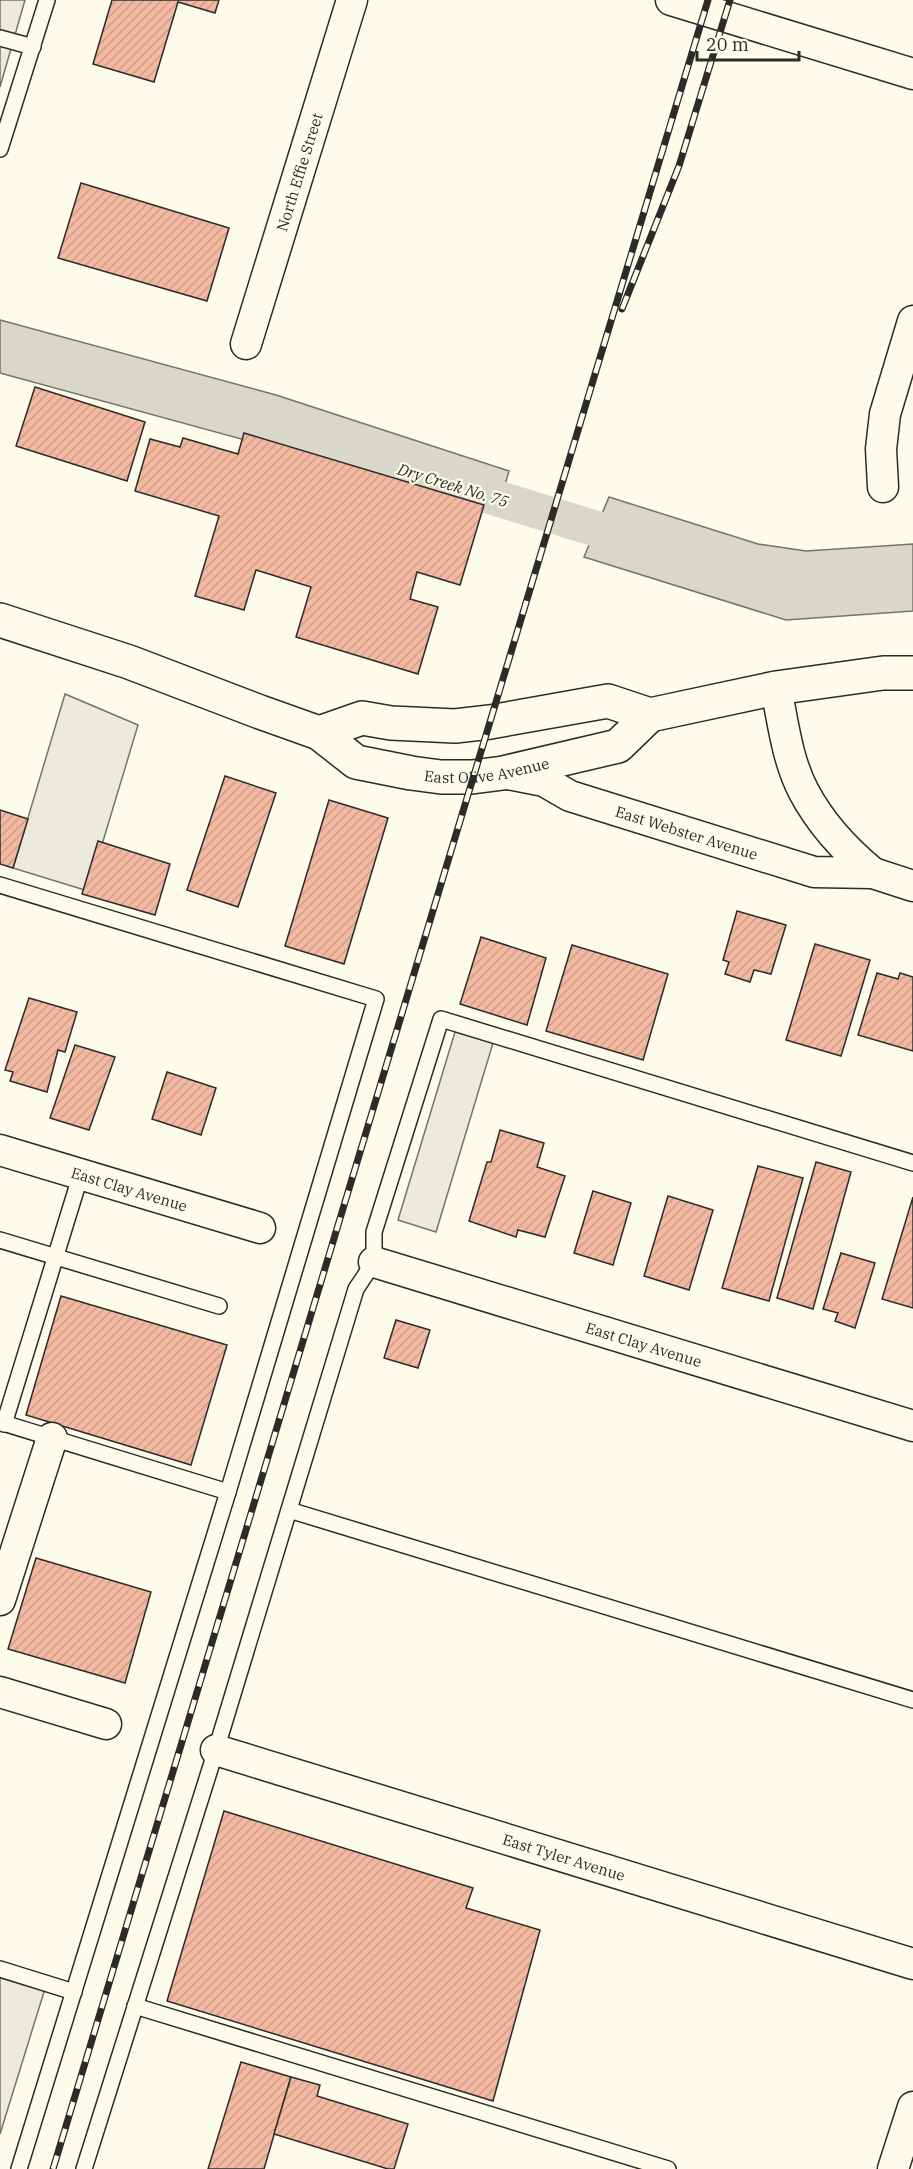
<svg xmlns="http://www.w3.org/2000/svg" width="913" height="2169" viewBox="0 0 913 2169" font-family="'IBM Plex Serif',serif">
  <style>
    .grass { fill: #ecebdb; stroke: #74746e; stroke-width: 1.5 }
    .parking { fill: #eceadb; stroke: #74746e; stroke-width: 1.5 }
    .water { fill: #d8d7c9; stroke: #74746e; stroke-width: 1.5 }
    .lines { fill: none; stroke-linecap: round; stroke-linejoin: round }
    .canal { stroke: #d8d7c9; stroke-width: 36 }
    .building { fill: url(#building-hatch); stroke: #2b2b2b; stroke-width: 1.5 }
    .service-casing { stroke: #2b2b2b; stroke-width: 18 }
    .minor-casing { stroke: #2b2b2b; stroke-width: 33 }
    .secondary-casing { stroke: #2b2b2b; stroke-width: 36 }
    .service { stroke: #fdfbea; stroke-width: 15 }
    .minor { stroke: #fdfbea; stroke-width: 30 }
    .secondary { stroke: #fdfbea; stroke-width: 33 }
    .rail-casing { stroke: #2b2b2b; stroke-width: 7 }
    .rail { stroke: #fdfbea; stroke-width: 4.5; stroke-dasharray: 14; stroke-linecap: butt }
    .labels { text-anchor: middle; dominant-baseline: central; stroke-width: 4.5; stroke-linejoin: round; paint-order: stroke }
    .street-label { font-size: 15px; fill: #2b2b2b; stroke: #fdfbea }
    .water-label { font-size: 16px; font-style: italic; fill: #2b2b2b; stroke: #fdfbea }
  </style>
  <defs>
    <pattern id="building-hatch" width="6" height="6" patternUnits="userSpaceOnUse" patternTransform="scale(1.5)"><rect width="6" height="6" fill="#f2b8a0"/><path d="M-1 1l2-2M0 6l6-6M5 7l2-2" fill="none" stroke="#d09e8a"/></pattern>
  </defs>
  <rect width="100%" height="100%" fill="#fdfbea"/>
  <!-- grass -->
  <g class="grass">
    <polygon points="65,694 138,725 88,891 13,868"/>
    <polygon points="455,1032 493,1043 436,1232 398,1220"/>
    <polygon points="0,1964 48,1979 0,2134"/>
  </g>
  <!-- parking -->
  <polygon class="parking" points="0,0 25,0 0,87"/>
  <!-- water -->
  <g class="water">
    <polygon points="0,320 276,395 509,471 498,509 0,373"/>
    <polygon points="609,497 758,544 806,551 913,544 913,611 786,620 584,557"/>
  </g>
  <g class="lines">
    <!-- canal -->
    <polyline class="canal" points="454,485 642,543"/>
  </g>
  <!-- building -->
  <g class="building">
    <polygon points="112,0 219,0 215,13 178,2 154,82 93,64"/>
    <polygon points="81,183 229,228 207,301 58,258"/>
    <polygon points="35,387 145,422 127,481 16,446"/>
    <polygon points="244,433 484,505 460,585 417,572 410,599 438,607 418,674 296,637 311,587 256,570 244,610 195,596 219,516 135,491 150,439 180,447 183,438 238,454"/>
    <polygon points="225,776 276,793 238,907 187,890"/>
    <polygon points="329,800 388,818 344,964 285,946"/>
    <polygon points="0,810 28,819 13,868 0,864"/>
    <polygon points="98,841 170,864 155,915 82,894"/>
    <polygon points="737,911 786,925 771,974 754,970 750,982 725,974 729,962 723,960"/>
    <polygon points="481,937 546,958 527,1025 460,1004"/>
    <polygon points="815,944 870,960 841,1056 786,1040"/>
    <polygon points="572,945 668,974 643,1060 546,1031"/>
    <polygon points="877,973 898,979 900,973 913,977 913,1051 858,1035"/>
    <polygon points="29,998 77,1012 65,1052 58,1050 47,1092 10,1081 13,1072 5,1070"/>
    <polygon points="75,1045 115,1057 89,1130 50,1118"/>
    <polygon points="167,1072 216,1088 201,1135 152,1119"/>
    <polygon points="500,1130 544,1143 537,1167 565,1176 545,1237 518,1230 516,1237 469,1221 487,1162 491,1162"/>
    <polygon points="816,1162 851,1172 813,1309 777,1298"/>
    <polygon points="758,1166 803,1178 769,1301 722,1288"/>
    <polygon points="593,1191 631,1203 613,1265 574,1253"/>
    <polygon points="668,1196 713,1210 689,1290 644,1276"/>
    <polygon points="913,1197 913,1308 882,1299"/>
    <polygon points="841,1253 875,1263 855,1328 835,1321 838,1313 823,1309"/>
    <polygon points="61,1296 227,1345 191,1465 26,1415"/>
    <polygon points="396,1320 430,1330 418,1368 384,1358"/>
    <polygon points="36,1558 151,1592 125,1683 8,1649"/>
    <polygon points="224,1811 473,1888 466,1908 540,1930 493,2101 167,2001"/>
    <polygon points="241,2062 291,2077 264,2169 208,2169"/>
    <polygon points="291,2077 320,2085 317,2096 408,2124 394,2169 388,2169 274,2134"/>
  </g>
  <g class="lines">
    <defs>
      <g id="service">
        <polyline points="0,38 33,47"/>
        <polyline points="0,149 47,0"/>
        <polyline points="0,885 376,999 228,1492 19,2169"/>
        <polyline points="0,1240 219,1306"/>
        <polyline points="0,1422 228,1492"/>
        <polyline points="4,1424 81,1174"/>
        <polyline points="289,1510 913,1700"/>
        <polyline points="0,1969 74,1992"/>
        <polyline points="135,2006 668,2169"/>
        <polyline points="84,2169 216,1750 356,1289 374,1262 374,1232 441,1019 913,1163"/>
      </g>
      <g id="minor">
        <polyline points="671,0 913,74"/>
        <path id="s1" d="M246,344L352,0"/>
        <polyline points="883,487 881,449 885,414 913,321"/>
        <path d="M776,688C783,722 787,760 804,792C821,824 845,850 873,873"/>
        <path id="s2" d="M503,773L544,781L570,796L814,872L873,873L913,886"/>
        <path id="s3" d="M0,1150L260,1228"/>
        <path id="s4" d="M374,1262L913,1426"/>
        <polyline points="0,1600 52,1438"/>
        <polyline points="0,1692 106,1724"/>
        <path id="s5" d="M216,1750L913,1964"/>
        <polyline points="893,2169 913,2107"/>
      </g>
      <g id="secondary">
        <path id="s6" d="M0,620L129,662L260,712L319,733L356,762L411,773L441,777H472L503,773L618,746L650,715"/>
        <polyline points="319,733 362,718 391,723 455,726 490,722 608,701 650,715 776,688 883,673 913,673"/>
      </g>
    </defs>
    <!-- service casing -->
    <use href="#service" class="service-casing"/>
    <!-- minor casing -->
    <use href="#minor" class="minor-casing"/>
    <!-- secondary casing -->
    <use href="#secondary" class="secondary-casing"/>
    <!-- service -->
    <use href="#service" class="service"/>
    <!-- minor -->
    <use href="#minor" class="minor"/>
    <!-- secondary -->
    <use href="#secondary" class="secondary"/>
    <defs>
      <g id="rail">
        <polyline points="622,309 679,166 730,0"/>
        <polyline points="53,2169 708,0"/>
      </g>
    </defs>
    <!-- rail casing -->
    <use href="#rail" class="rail-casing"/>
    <!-- rail -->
    <use href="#rail" class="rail"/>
  </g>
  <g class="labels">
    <!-- street labels -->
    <g class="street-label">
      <text stroke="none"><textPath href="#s1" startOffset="180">North Effie Street</textPath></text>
      <text stroke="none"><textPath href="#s6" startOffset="518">East Olive Avenue</textPath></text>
      <text stroke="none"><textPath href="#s2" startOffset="194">East Webster Avenue</textPath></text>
      <text stroke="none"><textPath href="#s3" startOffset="135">East Clay Avenue</textPath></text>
      <text stroke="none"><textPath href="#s4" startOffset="282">East Clay Avenue</textPath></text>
      <text stroke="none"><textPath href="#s5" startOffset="364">East Tyler Avenue</textPath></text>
    </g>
    <!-- water labels -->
    <g class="water-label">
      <text transform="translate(453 485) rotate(17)">Dry Creek No. 75</text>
    </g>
  </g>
  <!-- scale -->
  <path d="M697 51v9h102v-9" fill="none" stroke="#2b2b2b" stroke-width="3"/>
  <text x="706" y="51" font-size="18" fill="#2b2b2b" stroke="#fdfbea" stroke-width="4.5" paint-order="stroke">20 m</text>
</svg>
